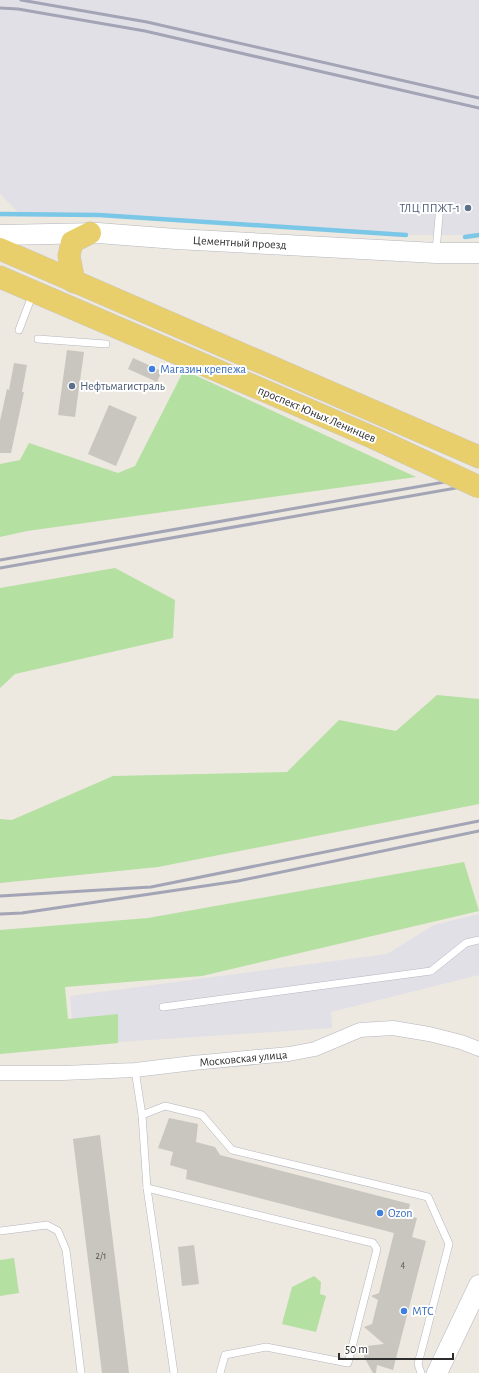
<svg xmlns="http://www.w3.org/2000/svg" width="479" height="1373" viewBox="0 0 479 1373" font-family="'Alegreya Sans',sans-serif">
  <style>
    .industrial { fill: #e2e0e7 }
    .green { fill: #b4e0a1 }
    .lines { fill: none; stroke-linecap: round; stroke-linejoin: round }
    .stream { stroke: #7bc7e7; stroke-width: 4.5 }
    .building { fill: #c9c6bf }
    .lane-casing { stroke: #b4b6bf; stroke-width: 8 }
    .street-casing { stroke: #b4b6bf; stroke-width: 15 }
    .secondary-casing { stroke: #b4b6bf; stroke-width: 21 }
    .primary-casing { stroke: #c8c8c8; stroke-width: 23 }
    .lane { stroke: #fff; stroke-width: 7 }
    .street { stroke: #fff; stroke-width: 14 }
    .secondary { stroke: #fff; stroke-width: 20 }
    .primary { stroke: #e8cf6b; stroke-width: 22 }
    .rail { stroke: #a3a5b6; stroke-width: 3 }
    .primary-bridge-casing { stroke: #c8c8c8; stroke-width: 23; stroke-linecap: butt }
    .primary-bridge { stroke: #e8cf6b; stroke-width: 22 }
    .service-dot { fill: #5c6f8a; stroke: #fff; stroke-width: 1.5 }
    .shop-dot { fill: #3f7fe0; stroke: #fff; stroke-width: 1.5 }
    .labels { text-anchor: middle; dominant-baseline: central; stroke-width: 4; stroke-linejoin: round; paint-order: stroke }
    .number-label { font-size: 10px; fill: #545352 }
    .service-label { font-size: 12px; fill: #4e5e75; stroke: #fff; text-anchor: end }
    .street-label { font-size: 12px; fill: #2d2d2d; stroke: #fff }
    .shop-label { font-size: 12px; fill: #366cbe; stroke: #fff; text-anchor: start }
  </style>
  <rect width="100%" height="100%" fill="#ede8e0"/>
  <!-- industrial -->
  <g class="industrial">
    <polygon points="0,0 479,0 479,235 412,235 18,212 0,194"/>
    <polygon points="479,914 479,975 331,1012 332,1028 74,1045 70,996 387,954 434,925"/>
  </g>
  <!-- green -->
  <g class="green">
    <polygon points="184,370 416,477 27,531 0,537 0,464 20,460 29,443 118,473 135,466"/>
    <polygon points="115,568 175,600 173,638 15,674 0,688 0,588"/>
    <polygon points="437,695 479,699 479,804 158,867 0,883 0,819 12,820 113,776 287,772 339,720 396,731"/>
    <polygon points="464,862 479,911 202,976 65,987 68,1019 118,1014 118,1043 0,1054 0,930 148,918"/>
    <polygon points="14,1258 19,1293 0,1296 0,1260"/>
    <polygon points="314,1276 321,1282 320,1294 326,1296 316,1332 282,1324 292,1287"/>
  </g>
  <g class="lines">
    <!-- stream -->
    <g class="stream">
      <polyline points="0,214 99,215 406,235"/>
      <polyline points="465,237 479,235"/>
    </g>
  </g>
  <!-- building -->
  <g class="building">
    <polygon points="67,350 84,352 75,417 58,415"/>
    <polygon points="133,358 162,371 157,382 128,369"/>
    <polygon points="14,363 27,365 22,392 24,392 11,453 0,453 0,421 7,389 9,390"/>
    <polygon points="109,405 137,417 116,466 88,454"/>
    <polygon points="169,1118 198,1124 196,1142 215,1147 220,1155 410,1204 407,1216 417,1218 412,1237 426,1241 393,1370 377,1365 376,1373 373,1373 364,1357 364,1354 358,1347 384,1344 364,1327 372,1324 378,1300 371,1296 379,1293 394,1233 186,1179 187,1170 170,1165 173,1152 158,1148"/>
    <polygon points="100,1135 129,1373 102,1373 73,1139"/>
    <polygon points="194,1245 199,1284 182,1286 178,1247"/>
  </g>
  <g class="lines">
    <defs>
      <g id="lane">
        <polyline points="436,251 440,205"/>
        <polyline points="19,330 33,293"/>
        <polyline points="38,339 106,344"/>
        <polyline points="163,1007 431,971 466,943 479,940"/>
        <polyline points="135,1070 142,1115"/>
        <polyline points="147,1188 174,1373"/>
        <polyline points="0,1231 47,1225 58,1231 66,1250 81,1373"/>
        <polyline points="220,1373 225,1355 266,1347 348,1363 377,1249 373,1243 147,1188 142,1115 165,1106 202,1115 232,1150 428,1197 449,1244 418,1364 421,1373"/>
      </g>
      <g id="street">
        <path id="s1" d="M0,1073H63L135,1070L193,1063L289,1054L315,1049L360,1030L393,1028L429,1034L461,1042L479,1049"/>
      </g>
      <g id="secondary">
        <path id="s2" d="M0,235L98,233L176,239L436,253H479"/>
        <polyline points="437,1373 479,1285"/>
      </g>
      <g id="primary">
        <polyline points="0,249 479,457"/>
        <polyline points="0,277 374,438"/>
        <polyline points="74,282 69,256 72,242 90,233"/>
      </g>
    </defs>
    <!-- lane casing -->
    <use href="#lane" class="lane-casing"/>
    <!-- street casing -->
    <use href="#street" class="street-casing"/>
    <!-- secondary casing -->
    <use href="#secondary" class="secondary-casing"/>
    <!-- primary casing -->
    <use href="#primary" class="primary-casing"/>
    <!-- lane -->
    <use href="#lane" class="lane"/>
    <!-- street -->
    <use href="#street" class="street"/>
    <!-- secondary -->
    <use href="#secondary" class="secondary"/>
    <!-- primary -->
    <use href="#primary" class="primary"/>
    <!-- rail -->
    <g class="rail">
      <polyline points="21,0 147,22 479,98"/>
      <polyline points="0,8 18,9 145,31 479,108"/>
      <polyline points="0,560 479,476"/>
      <polyline points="0,568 479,484"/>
      <polyline points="0,896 151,887 479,821"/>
      <polyline points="0,914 22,913 238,881 479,831"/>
    </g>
    <defs>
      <polyline id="primary-bridge" points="374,438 479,487"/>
    </defs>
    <!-- primary-bridge casing -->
    <use href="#primary-bridge" class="primary-bridge-casing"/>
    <!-- primary-bridge -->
    <use href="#primary-bridge" class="primary-bridge"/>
  </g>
  <!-- markers -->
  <g class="service-dot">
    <circle cx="468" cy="208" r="4"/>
    <circle cx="72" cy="386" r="4"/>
  </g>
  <g class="shop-dot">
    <circle cx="152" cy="369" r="4"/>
    <circle cx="380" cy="1213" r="4"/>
    <circle cx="404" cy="1311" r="4"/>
  </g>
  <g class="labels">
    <!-- number labels -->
    <g class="number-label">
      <text x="101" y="1256">2/1</text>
      <text x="403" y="1265">4</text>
    </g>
    <!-- service labels -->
    <g class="service-label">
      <text x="460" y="208">ТЛЦ ППЖТ-1</text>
      <text x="80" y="386" text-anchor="start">Нефтьмагистраль</text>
    </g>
    <!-- street labels -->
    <g class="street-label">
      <text stroke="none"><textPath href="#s2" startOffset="240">Цементный проезд</textPath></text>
      <text transform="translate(317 414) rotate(23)">проспект Юных Ленинцев</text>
      <text stroke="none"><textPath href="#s1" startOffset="244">Московская улица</textPath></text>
    </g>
    <!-- shop labels -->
    <g class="shop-label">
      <text x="160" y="369">Магазин крепежа</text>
      <text x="388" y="1213">Ozon</text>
      <text x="412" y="1311">МТС</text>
    </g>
  </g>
  <!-- scale -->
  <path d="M339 1353v6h114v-6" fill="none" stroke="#2d2d2d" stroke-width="2"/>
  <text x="345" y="1353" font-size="12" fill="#2d2d2d" stroke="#ffffff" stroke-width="3" paint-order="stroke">50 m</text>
</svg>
